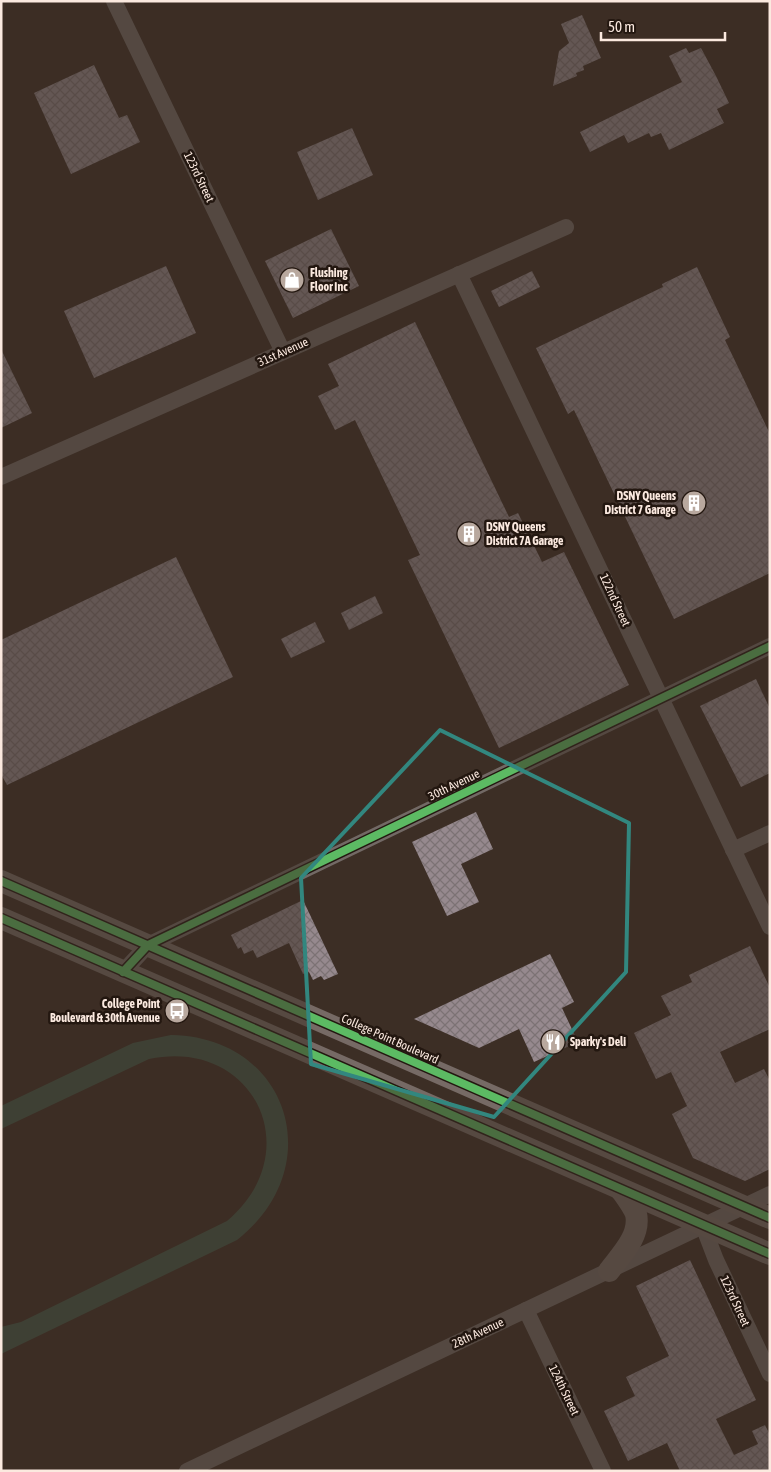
<svg xmlns="http://www.w3.org/2000/svg" width="771" height="1472" viewBox="0 0 771 1472" font-family="'Asap Condensed',sans-serif">
  <style>
    .green { fill: #425848 }
    .building { fill: url(#building-cross-hatch) }
    .lines { fill: none; stroke-linecap: round; stroke-linejoin: round }
    .minor { stroke: #726965; stroke-width: 16 }
    .secondary { stroke: #766a65; stroke-width: 22 }
    .cycleway-casing { stroke: #231710; stroke-width: 11 }
    .cycleway { stroke: #5cba63; stroke-width: 8 }
    .marked { fill: none; stroke: #32877f; stroke-width: 4; stroke-linejoin: round }
    .labels { text-anchor: middle; dominant-baseline: central; stroke-width: 5; stroke-linejoin: round; paint-order: stroke }
    .street-label { font-size: 12px; fill: #fbe9df; stroke: #231710 }
    .poi-label { font-size: 12px; font-weight: bold; fill: #fbe9df; stroke: #231710; text-anchor: start }
  </style>
  <defs>
    <pattern id="building-cross-hatch" width="8" height="8" patternUnits="userSpaceOnUse" patternTransform="scale(1.25)"><rect width="8" height="8" fill="#96898e"/><path d="M0 0l8 8M0 8l8-8" fill="none" stroke="#7c7274"/></pattern>
  </defs>
  <rect width="100%" height="100%" fill="#3c2e25"/>
  <!-- green -->
  <path class="green" d="M171,1035C289,1037 330,1167 237,1240L1,1354V1327L21,1322L227,1221C309,1152 254,1037 149,1059L1,1129V1106L133,1043Z"/>
  <!-- building -->
  <g class="building">
    <polygon points="582,15 601,58 583,66 584,70 576,73 577,76 553,86 559,51 569,43 561,24"/>
    <polygon points="686,48 689,53 701,48 716,76 729,103 717,109 724,123 669,150 661,133 651,137 649,133 628,143 624,135 590,152 580,132 682,82 669,56"/>
    <polygon points="94,65 119,118 127,115 140,142 71,174 34,93"/>
    <polygon points="352,128 373,175 318,200 297,152"/>
    <polygon points="331,229 359,286 293,318 265,261"/>
    <polygon points="166,266 196,333 94,378 64,311"/>
    <polygon points="697,267 730,337 725,340 770,434 770,573 674,619 574,410 568,414 536,348 663,287 662,284"/>
    <polygon points="532,271 540,287 499,307 491,291"/>
    <polygon points="415,322 509,517 518,513 542,562 564,552 629,685 499,748 408,560 420,555 355,420 335,430 318,396 339,386 328,364"/>
    <polygon points="1,349 32,413 1,428"/>
    <polygon points="176,557 233,677 7,785 1,774 1,640"/>
    <polygon points="375,596 383,613 349,630 341,613"/>
    <polygon points="315,622 325,642 291,658 281,639"/>
    <polygon points="756,679 770,709 770,773 741,787 700,706"/>
    <polygon points="476,812 493,849 461,864 479,902 447,916 412,842"/>
    <polygon points="303,900 338,974 324,980 321,976 313,980 309,972 303,974 289,943 257,958 253,950 244,954 241,947 238,949 231,935"/>
    <polygon points="750,946 770,988 770,1029 720,1052 735,1083 764,1069 770,1081 770,1169 745,1181 693,1158 672,1114 687,1106 671,1072 656,1079 634,1033 671,1015 661,996 692,982 689,975"/>
    <polygon points="550,954 574,1002 562,1008 578,1042 534,1062 519,1029 479,1048 414,1019"/>
    <polygon points="690,1260 756,1400 716,1419 734,1455 758,1444 752,1431 765,1425 770,1435 770,1471 680,1471 667,1443 628,1461 604,1411 635,1396 626,1377 669,1356 636,1286"/>
  </g>
  <g class="lines">
    <!-- minor -->
    <g class="minor">
      <polyline points="114,1 283,352"/>
      <polyline points="459,274 770,927"/>
      <polyline points="1,477 566,227"/>
      <polyline points="733,850 770,833"/>
      <polyline points="123,972 148,945 770,646"/>
      <polyline points="703,1226 716,1260 770,1374"/>
      <polyline points="526,1310 603,1471"/>
      <polyline points="187,1471 770,1194"/>
    </g>
    <!-- secondary -->
    <g class="secondary">
      <polyline points="1,881 770,1218"/>
      <polyline points="1,918 770,1254"/>
      <path d="M609,1271C620,1256 641,1236 636,1214C633,1206 626,1197 621,1190"/>
    </g>
    <defs>
      <g id="cycleway">
        <polyline points="1,881 770,1218"/>
        <polyline points="1,918 770,1254"/>
        <polyline points="123,972 148,945 770,646"/>
      </g>
    </defs>
    <!-- cycleway casing -->
    <use href="#cycleway" class="cycleway-casing"/>
    <!-- cycleway -->
    <use href="#cycleway" class="cycleway"/>
  </g>
  <!-- marked area -->
  <path d="M0 0H771V1472H0ZM440,730L629,823L626,972L494,1117L311,1064L301,878Z" fill="#3c2e25" fill-opacity=".55" fill-rule="evenodd"/>
  <path class="marked" d="M440,730L629,823L626,972L494,1117L311,1064L301,878Z"/>
  <!-- icons -->
  <defs>
    <symbol id="shop-disc" viewBox="-11 -11 22 22"><circle r="9.5" fill="#b8a89e" stroke="#231710"/><path d="M-5-2.5h2.3a2.7 3.5 0 0 1 5.4 0H5L5.5 6h-11ZM-1.5-2.5h3a1.5 2.3 0 0 0-3 0Z" fill="#fff"/></symbol>
    <symbol id="building-disc" viewBox="-11 -11 22 22"><circle r="9.5" fill="#b8a89e" stroke="#231710"/><path d="M-4-6H4V6H1V3H-1V6H-4ZM-2.5-4.3h1.7v1.8h-1.7ZM.8-4.3h1.7v1.8H.8ZM-2.5-1h1.7V.8h-1.7ZM.8-1h1.7V.8H.8Z" fill="#fff"/></symbol>
    <symbol id="bus-disc" viewBox="-11 -11 22 22"><circle r="9.5" fill="#b8a89e" stroke="#231710"/><path d="M-5-6H5V4H4V6H2V4H-2V6H-4V4H-5ZM-3.5-4V0h7V-4ZM-3.5 1.2v1.5H-2V1.2ZM2 1.2v1.5H3.5V1.2Z" fill="#fff"/></symbol>
    <symbol id="restaurant-disc" viewBox="-11 -11 22 22"><circle r="9.5" fill="#b8a89e" stroke="#231710"/><path d="M-5-6h1v4h1v-4h1v4h1v-4h1v5L-1.5 .5V6h-2V.5L-5-1ZM5-6V6H3V1.5H1.5Q1.5-4 5-6Z" fill="#fff"/></symbol>
  </defs>
  <g fill-rule="evenodd">
    <use href="#shop-disc" x="278" y="266" width="28" height="28"/>
    <use href="#building-disc" x="680" y="489" width="28" height="28"/>
    <use href="#building-disc" x="455" y="520" width="28" height="28"/>
    <use href="#bus-disc" x="163" y="997" width="28" height="28"/>
    <use href="#restaurant-disc" x="539" y="1028" width="28" height="28"/>
  </g>
  <g class="labels">
    <!-- street labels -->
    <g class="street-label">
      <text transform="translate(199 177) rotate(64)">123rd Street</text>
      <text transform="translate(283 352) rotate(-24)">31st Avenue</text>
      <text transform="translate(615 600) rotate(65)">122nd Street</text>
      <text transform="translate(454 785) rotate(-26)">30th Avenue</text>
      <text transform="translate(390 1039) rotate(24)">College Point Boulevard</text>
      <text transform="translate(735 1301) rotate(65)">123rd Street</text>
      <text transform="translate(478 1333) rotate(-25)">28th Avenue</text>
      <text transform="translate(564 1390) rotate(64)">124th Street</text>
    </g>
    <!-- poi labels -->
    <g class="poi-label">
      <text x="310" y="273">Flushing<tspan x="310" dy="14">Floor Inc</tspan></text>
      <text x="676" y="496" text-anchor="end">DSNY Queens<tspan x="676" dy="14">District 7 Garage</tspan></text>
      <text x="486" y="527">DSNY Queens<tspan x="486" dy="14">District 7A Garage</tspan></text>
      <text x="160" y="1004" text-anchor="end">College Point<tspan x="160" dy="14">Boulevard &amp; 30th Avenue</tspan></text>
      <text x="570" y="1042">Sparky's Deli</text>
    </g>
  </g>
  <!-- border -->
  <rect width="771" height="1472" fill="none" stroke="#fbe9df" stroke-width="5"/>
  <!-- scale -->
  <path d="M601 32v8h124v-8" fill="none" stroke="#fbe9df" stroke-width="2.5"/>
  <text x="608" y="32" font-size="15" fill="#fbe9df" stroke="#231710" stroke-width="4" paint-order="stroke">50 m</text>
</svg>
